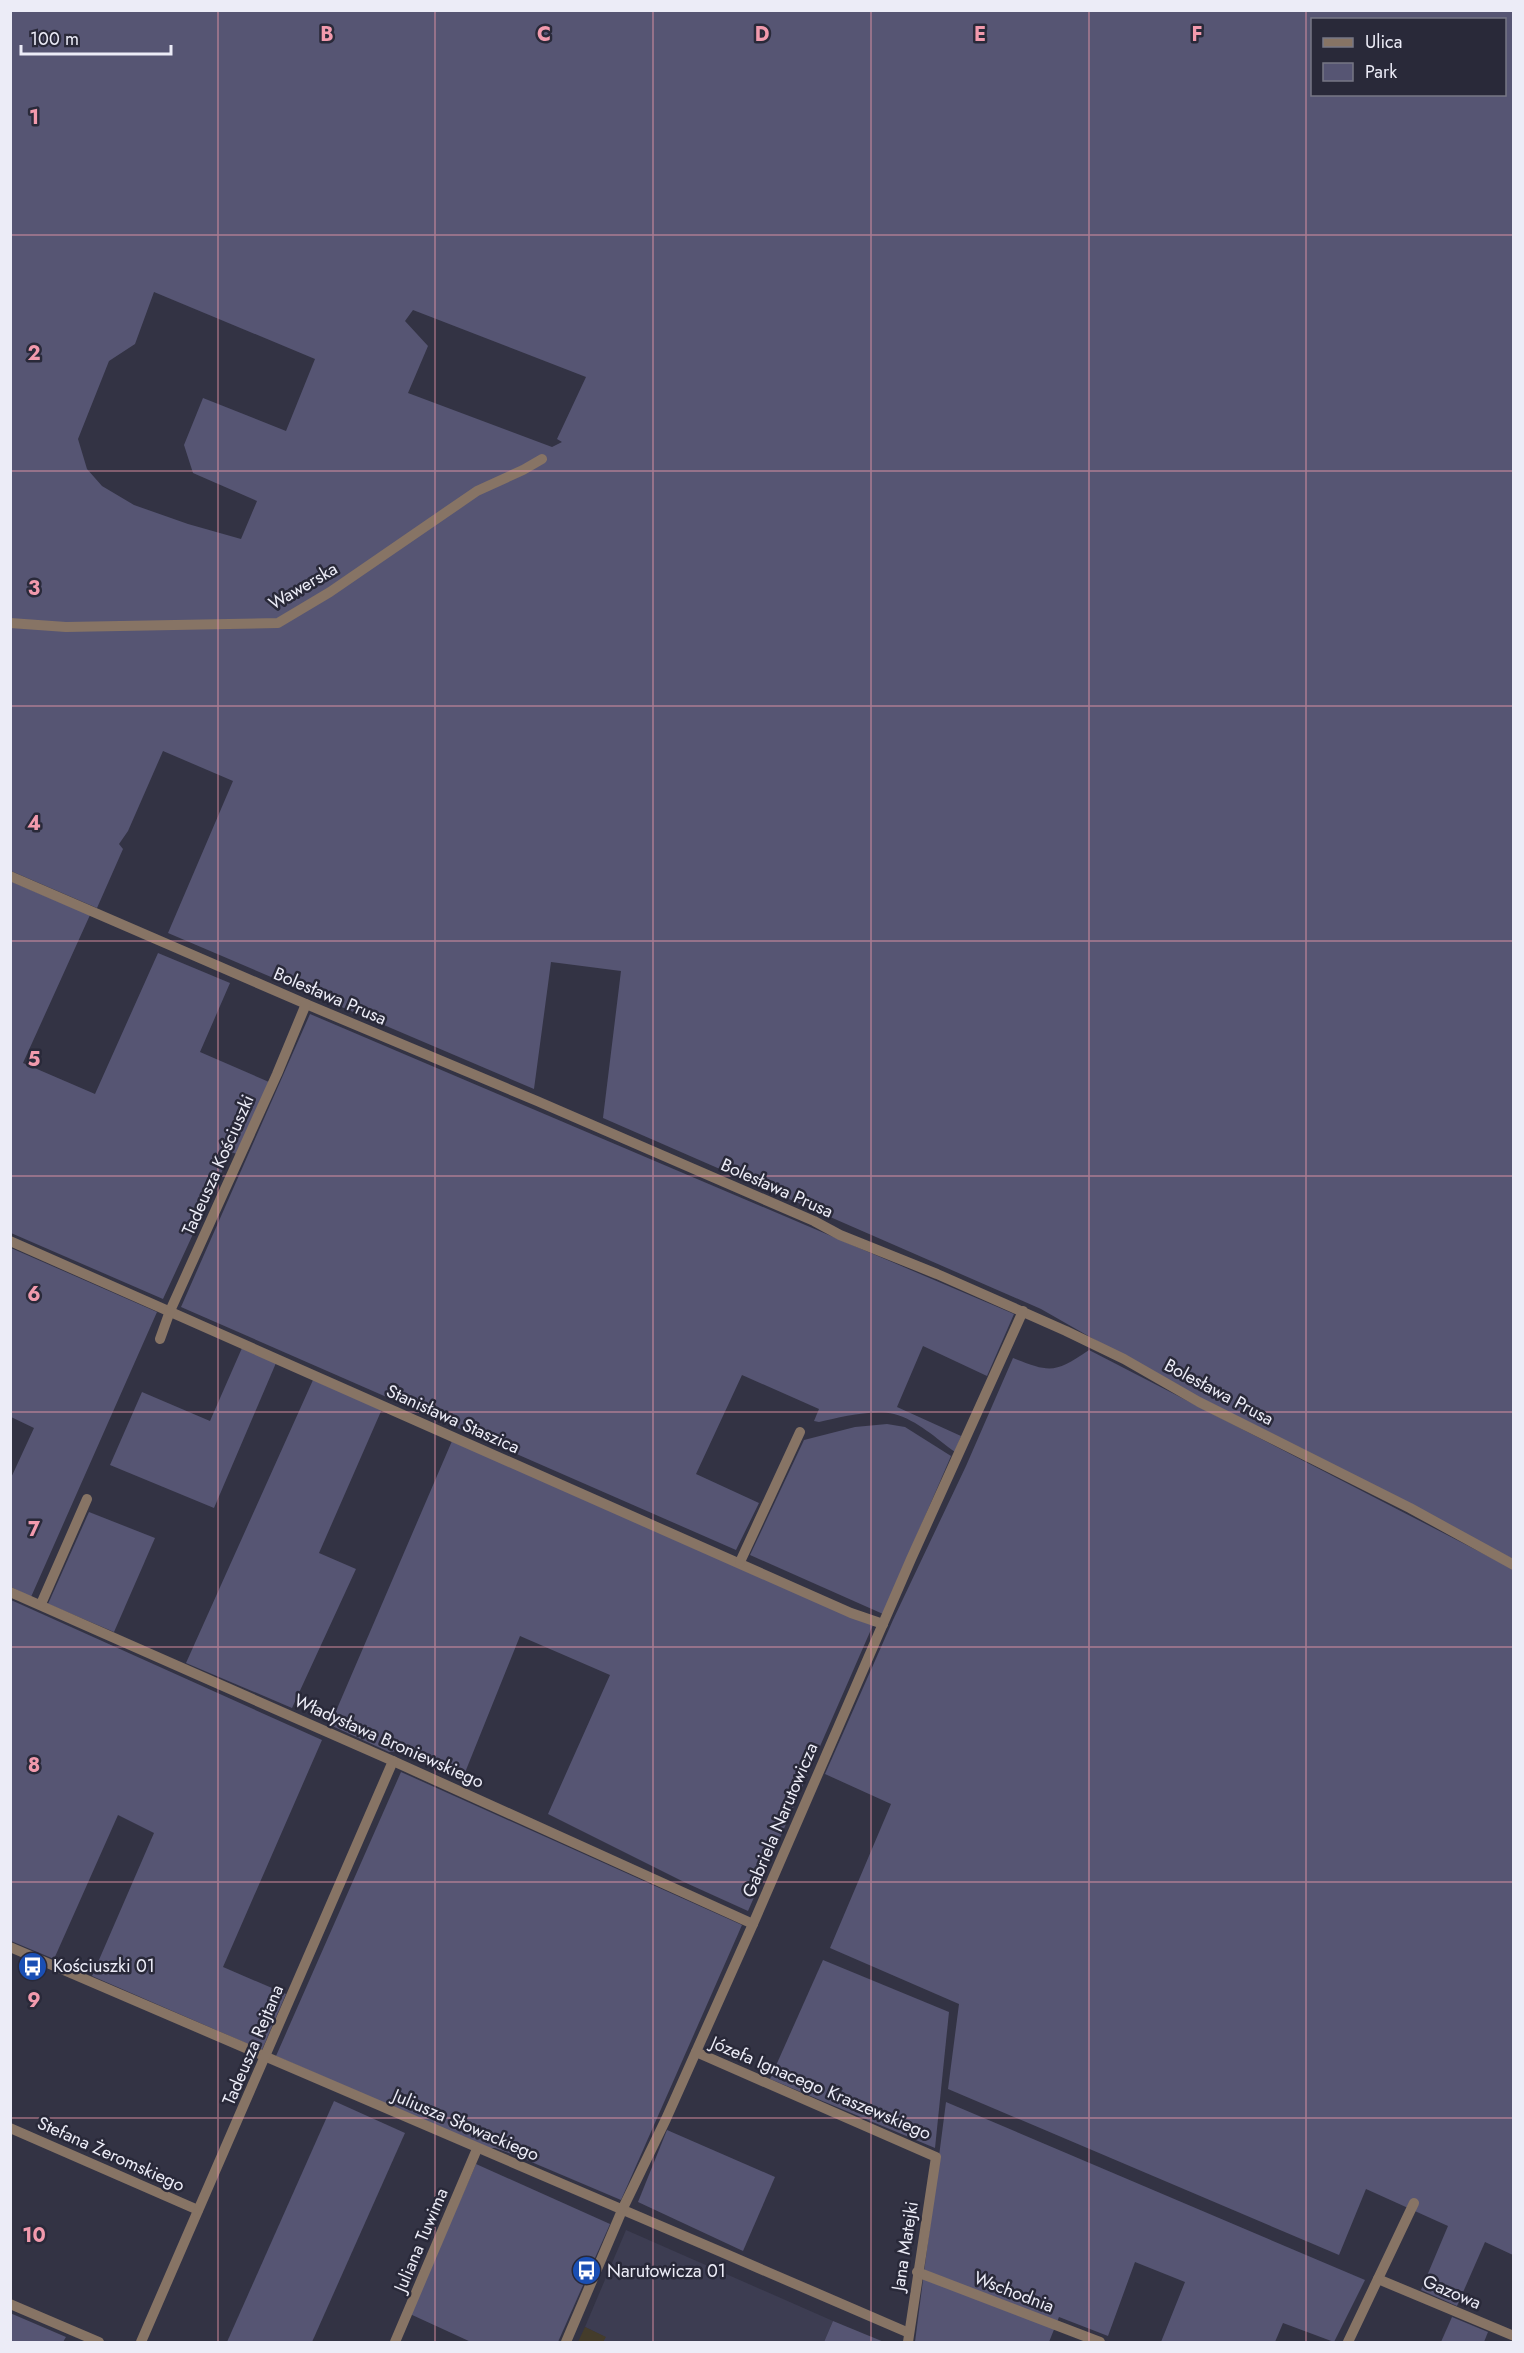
<svg xmlns="http://www.w3.org/2000/svg" width="1524" height="2353" viewBox="0 0 1524 2353" font-family="Jost,sans-serif">
  <style>
    .built { fill: #3d3d52 }
    .industrial { fill: #443c2b }
    .green { fill: #565573; fill-rule: evenodd }
    .lines { fill: none; stroke-linecap: round; stroke-linejoin: round }
    .minor { stroke: #877465; stroke-width: 10 }
    .grid { fill: none; stroke: #f29aad; stroke-width: 1.5; stroke-opacity: 0.55 }
    .labels { text-anchor: middle; dominant-baseline: central; stroke-width: 5; stroke-linejoin: round; paint-order: stroke }
    .street-label { font-size: 18px; fill: #ececf7; stroke: #292939 }
    .poi-label { font-size: 18px; fill: #ececf7; stroke: #292939; text-anchor: start }
    .grid-label { font-size: 20px; text-anchor: middle; font-weight: bold; fill: #f29aad; stroke: #292939; stroke-width: 5; stroke-linejoin: round; paint-order: stroke }
  </style>
  <rect width="100%" height="100%" fill="#334"/>
  <!-- built -->
  <polygon class="built" points="626,2230 833,2321 824,2342 603,2342 605,2337 585,2327"/>
  <!-- industrial -->
  <polygon class="industrial" points="585,2327 606,2337 603,2342 578,2342"/>
  <!-- green -->
  <g class="green">
    <path d="M11,11H1513V1559L1195,1397L1041,1309L603,1118L621,971L551,962L534,1089L168,933L233,781L163,751L128,831L119,844L123,849L97,908L11,871ZM1312,20H1504V94H1312ZM154,292L315,359L286,431L203,398L184,445L193,473L257,501L241,539L188,524L134,505L102,486L87,469L78,439L109,361L135,344ZM413,310L586,377L557,439L562,442L552,447L408,393L428,346L405,321Z"/>
    <polygon points="10,881 90,915 23,1063 95,1094 158,953 230,983 200,1052 269,1082 237,1154 231,1152 163,1299 11,1233"/>
    <path d="M310,1014L1014,1314L987,1376L923,1346L897,1407L961,1436L955,1452C937,1439 917,1420 894,1414C873,1409 840,1417 819,1422L814,1421L819,1409L742,1375L696,1474L759,1503L736,1550L181,1307Z"/>
    <polygon points="11,1248 157,1312 31,1597 11,1587 10,1480 34,1428 11,1417"/>
    <polygon points="242,1348 276,1363 214,1508 110,1465 142,1392 210,1421"/>
    <path d="M1089,1350L1513,1569V2255L1485,2242L1457,2306L1421,2290L1448,2226L1366,2189L1339,2255L948,2089L959,2004L830,1948L891,1804L825,1774L893,1620L966,1466L1013,1358C1051,1373 1055,1373 1089,1350Z"/>
    <polygon points="313,1380 382,1409 319,1553 356,1569 292,1708 186,1663"/>
    <polygon points="887,1424 905,1427 951,1456 883,1614 750,1555 804,1440 855,1427"/>
    <polygon points="452,1441 873,1625 748,1911 684,1882 548,1814 610,1675 520,1636 464,1775 409,1750 389,1752 330,1725"/>
    <polygon points="89,1512 155,1538 114,1632 48,1604"/>
    <polygon points="11,1600 322,1740 223,1967 286,1994 262,2050 92,1976 154,1833 118,1815 54,1959 11,1941"/>
    <polygon points="401,1772 742,1925 621,2200 522,2158 495,2148 486,2148 276,2056"/>
    <polygon points="823,1960 949,2012 935,2148 770,2079"/>
    <polygon points="334,2101 405,2133 312,2342 227,2342"/>
    <polygon points="946,2102 1365,2280 1334,2342 1283,2323 1275,2342 1161,2342 1185,2282 1135,2262 1108,2336 1059,2317 1049,2342 915,2342"/>
    <polygon points="667,2130 775,2177 743,2251 638,2202"/>
    <polygon points="476,2164 610,2224 558,2342 471,2342 410,2314"/>
    <polygon points="10,2313 66,2337 63,2342 11,2342"/>
    <polygon points="1452,2317 1488,2332 1484,2342 1441,2342"/>
    <polygon points="833,2321 884,2342 824,2342"/>
  </g>
  <g class="lines">
    <!-- minor -->
    <g class="minor">
      <polyline points="10,623 66,627 278,623 330,592 477,491 523,470 542,459"/>
      <polyline points="10,876 306,1004 537,1101 814,1221 840,1235 937,1274 1066,1331 1124,1359 1199,1402 1410,1508 1514,1565"/>
      <polyline points="10,1241 851,1613 883,1624"/>
      <polyline points="160,1339 170,1311 277,1074 306,1004"/>
      <polyline points="740,1562 800,1432"/>
      <polyline points="10,1592 393,1761 753,1924"/>
      <polyline points="41,1604 87,1499"/>
      <path d="M10,1947C309,2078 610,2203 909,2333"/>
      <polyline points="696,2052 936,2157 908,2342"/>
      <polyline points="10,2128 198,2210"/>
      <polyline points="917,2272 1100,2342"/>
      <polyline points="1378,2279 1514,2336"/>
      <polyline points="10,2304 99,2342"/>
      <polyline points="141,2342 393,1761"/>
      <polyline points="395,2342 477,2149"/>
      <polyline points="566,2342 623,2208 666,2119 753,1924 911,1559 1023,1311"/>
      <polyline points="1348,2342 1414,2203"/>
    </g>
  </g>
  <!-- grid -->
  <path class="grid" d="M218,10V2342M435,10V2342M653,10V2342M871,10V2342M1089,10V2342M1306,10V2342M10,235H1514M10,471H1514M10,706H1514M10,941H1514M10,1176H1514M10,1412H1514M10,1647H1514M10,1882H1514M10,2118H1514"/>
  <!-- icons -->
  <defs>
    <symbol id="bus-disc" viewBox="-11 -11 22 22"><circle r="9.5" fill="#1a4fb4" stroke="#292939"/><path d="M-5-6H5V4H4V6H2V4H-2V6H-4V4H-5ZM-3.5-4V0h7V-4ZM-3.5 1.2v1.5H-2V1.2ZM2 1.2v1.5H3.5V1.2Z" fill="#fff"/></symbol>
  </defs>
  <g fill-rule="evenodd">
    <use href="#bus-disc" x="16" y="1950" width="33" height="33"/>
    <use href="#bus-disc" x="570" y="2254" width="33" height="33"/>
  </g>
  <g class="labels">
    <!-- street labels -->
    <g class="street-label">
      <text transform="translate(303 586) rotate(-30)">Wawerska</text>
      <text transform="translate(330 996) rotate(23)">Bolesława Prusa</text>
      <text transform="translate(218 1165) rotate(-66)">Tadeusza Kościuszki</text>
      <text transform="translate(777 1188) rotate(24)">Bolesława Prusa</text>
      <text transform="translate(1219 1392) rotate(28)">Bolesława Prusa</text>
      <text transform="translate(453 1419) rotate(24)">Stanisława Staszica</text>
      <text transform="translate(389 1741) rotate(24)">Władysława Broniewskiego</text>
      <text transform="translate(780 1820) rotate(-67)">Gabriela Narutowicza</text>
      <text transform="translate(253 2045) rotate(-67)">Tadeusza Rejtana</text>
      <text transform="translate(821 2088) rotate(23)">Józefa Ignacego Kraszewskiego</text>
      <text transform="translate(466 2125) rotate(23)">Juliusza Słowackiego</text>
      <text transform="translate(111 2154) rotate(24)">Stefana Żeromskiego</text>
      <text transform="translate(421 2240) rotate(-67)">Juliana Tuwima</text>
      <text transform="translate(905 2246) rotate(-81)">Jana Matejki</text>
      <text transform="translate(1014 2292) rotate(21)">Wschodnia</text>
      <text transform="translate(1452 2292) rotate(23)">Gazowa</text>
    </g>
    <!-- poi labels -->
    <g class="poi-label">
      <text x="53" y="1966">Kościuszki 01</text>
      <text x="607" y="2271">Narutowicza 01</text>
    </g>
  </g>
  <g class="grid-label">
    <text x="327" y="41">B</text>
    <text x="544" y="41">C</text>
    <text x="762" y="41">D</text>
    <text x="980" y="41">E</text>
    <text x="1197" y="41">F</text>
    <text x="34" y="124">1</text>
    <text x="34" y="360">2</text>
    <text x="34" y="595">3</text>
    <text x="34" y="830">4</text>
    <text x="34" y="1066">5</text>
    <text x="34" y="1301">6</text>
    <text x="34" y="1536">7</text>
    <text x="34" y="1772">8</text>
    <text x="34" y="2007">9</text>
    <text x="34" y="2242">10</text>
  </g>
  <!-- border -->
  <rect width="1524" height="2353" fill="none" stroke="#ececf7" stroke-width="24"/>
  <!-- legend -->
  <rect x="1311" y="18" width="195" height="78" fill="#292939" stroke="#777785" stroke-width="1.5"/>
  <rect x="1323" y="38" width="30" height="9" fill="#877465" stroke="#777785" stroke-width="1.5"/>
  <text x="1365" y="48" font-size="18" fill="#ececf7">Ulica</text>
  <rect x="1323" y="63" width="30" height="18" fill="#565573" stroke="#777785" stroke-width="1.5"/>
  <text x="1365" y="78" font-size="18" fill="#ececf7">Park</text>
  <!-- scale -->
  <path d="M21 45v9h150v-9" fill="none" stroke="#ececf7" stroke-width="3"/>
  <text x="30" y="45" font-size="18" fill="#ececf7" stroke="#292939" stroke-width="4.5" paint-order="stroke">100 m</text>
</svg>
